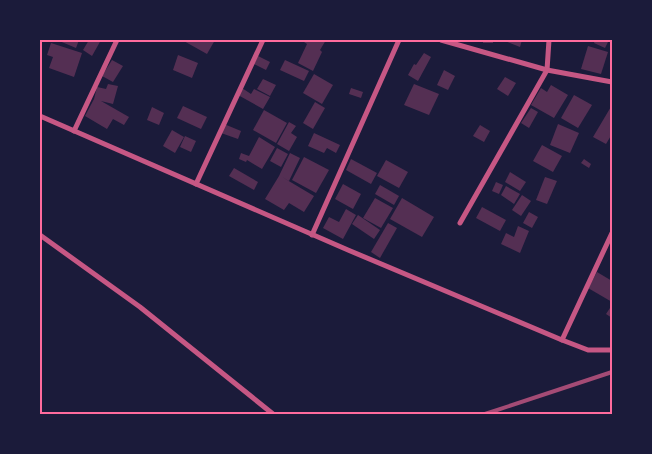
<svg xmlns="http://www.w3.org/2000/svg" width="652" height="454" viewBox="0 0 652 454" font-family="'Work Sans',sans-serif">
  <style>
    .building { fill: #542f53 }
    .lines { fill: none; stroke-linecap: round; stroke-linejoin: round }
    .minor { stroke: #c65784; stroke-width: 5 }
    .rail { stroke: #a44b75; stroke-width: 4 }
    .neatline { fill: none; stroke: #ff6b9d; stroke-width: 2 }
  </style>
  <rect width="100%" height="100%" fill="#1b1b3a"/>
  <!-- building -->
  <g class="building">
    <polygon points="57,40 79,40 76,48"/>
    <polygon points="89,40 101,40 92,56 83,50"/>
    <polygon points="182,40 215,40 207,54"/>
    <polygon points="301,40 326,40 320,50 322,52 313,71 298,63 307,44"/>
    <rect x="483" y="40" width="10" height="3"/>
    <polygon points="502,40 522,40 520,47"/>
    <polygon points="595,40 609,40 605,48 594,43"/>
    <polygon points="51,43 82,53 74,77 49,68 53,57 47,55"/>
    <polygon points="588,46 608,52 601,74 581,69"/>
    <polygon points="424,53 431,57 418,81 408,75 414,64 416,65"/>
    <polygon points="178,55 198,63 192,78 173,70"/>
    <polygon points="258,56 270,62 266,70 254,64"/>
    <polygon points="112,60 123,66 113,82 102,76"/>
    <polygon points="285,60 309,71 304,81 280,70"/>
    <polygon points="444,70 455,76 448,90 437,85"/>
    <polygon points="314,74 333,85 322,104 303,93"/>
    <polygon points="505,77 516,83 508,96 497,89"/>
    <polygon points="263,79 276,85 270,96 257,89"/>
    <polygon points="108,84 118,86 113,104 101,101 129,117 124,125 113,119 107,129 85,116 94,99 97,87 106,89"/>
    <polygon points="414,84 439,94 429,115 404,105"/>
    <polygon points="551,85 568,95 554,118 531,105 541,88 547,92"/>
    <polygon points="242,88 251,94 254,89 270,97 263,109 238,95"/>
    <polygon points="351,88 363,92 361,98 349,94"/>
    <polygon points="574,95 592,105 578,128 561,118"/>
    <polygon points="315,102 325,108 313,129 303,123"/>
    <polygon points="612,105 612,134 606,144 593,137"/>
    <polygon points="183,106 207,117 201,129 177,118"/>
    <polygon points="152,107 164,113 159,125 147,120"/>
    <polygon points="531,108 538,112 529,128 521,123"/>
    <polygon points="264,110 287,123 276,143 253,130"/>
    <polygon points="289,122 296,126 291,133 297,137 289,151 277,144"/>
    <polygon points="224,124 241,131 238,139 221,133"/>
    <polygon points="558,124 579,133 570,153 550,145"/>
    <polygon points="480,125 490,131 484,142 473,136"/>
    <polygon points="172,130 184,137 175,153 163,146"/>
    <polygon points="314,133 340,145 336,153 327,148 324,153 308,146"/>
    <polygon points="185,136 196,141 191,152 180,147"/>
    <polygon points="259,137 275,147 262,169 247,160 246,162 239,159 241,153 249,156"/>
    <polygon points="542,145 562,156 553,172 533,161"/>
    <polygon points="277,148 288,154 281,167 270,161"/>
    <polygon points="290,153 300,158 289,181 282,177 314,196 304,212 289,203 284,210 265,199 279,176"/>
    <polygon points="304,157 329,170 316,193 292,180"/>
    <polygon points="351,159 377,173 371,184 346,170"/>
    <polygon points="584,159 591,164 589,168 581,163"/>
    <polygon points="386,160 408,172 399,188 377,176"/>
    <polygon points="234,168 258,182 254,190 229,176"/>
    <polygon points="510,172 526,182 520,191 505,182"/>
    <polygon points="545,177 557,181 547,204 536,200"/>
    <polygon points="496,182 503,185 499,194 492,191"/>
    <polygon points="343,184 361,194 353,209 335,199"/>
    <polygon points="380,185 399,196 394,205 375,194"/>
    <polygon points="506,186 520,194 514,204 501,195"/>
    <polygon points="522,195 531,201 521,216 512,210"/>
    <polygon points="375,198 393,208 381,228 363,218"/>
    <polygon points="402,198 434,217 422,237 390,219"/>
    <polygon points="482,207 506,220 500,231 476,218"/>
    <polygon points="346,209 356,215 343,239 323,228 329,217 339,222"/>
    <polygon points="529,212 538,217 532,228 523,223"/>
    <polygon points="358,215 380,230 374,239 352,224"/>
    <polygon points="388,223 397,228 380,258 371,252"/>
    <polygon points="518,226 529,231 520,253 501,244 506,233 514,237"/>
    <polygon points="597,272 612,281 612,302 588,288"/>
    <polygon points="612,305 612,318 606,314"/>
  </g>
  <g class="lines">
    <!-- minor -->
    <g class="minor">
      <polyline points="441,40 547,70 612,82"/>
      <polyline points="40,116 348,250 562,340 588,350 612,350"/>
      <polyline points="74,131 117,40"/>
      <polyline points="196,184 263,40"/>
      <polyline points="460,223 547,70 549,40"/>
      <polyline points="40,235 140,307 273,414"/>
      <polyline points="312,235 399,40"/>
      <polyline points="562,340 612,233"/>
    </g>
    <!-- rail -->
    <polyline class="rail" points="485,414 612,372"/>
  </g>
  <!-- border -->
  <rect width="652" height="454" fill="none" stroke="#1b1b3a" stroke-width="82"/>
  <rect x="41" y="41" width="570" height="372" class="neatline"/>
</svg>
